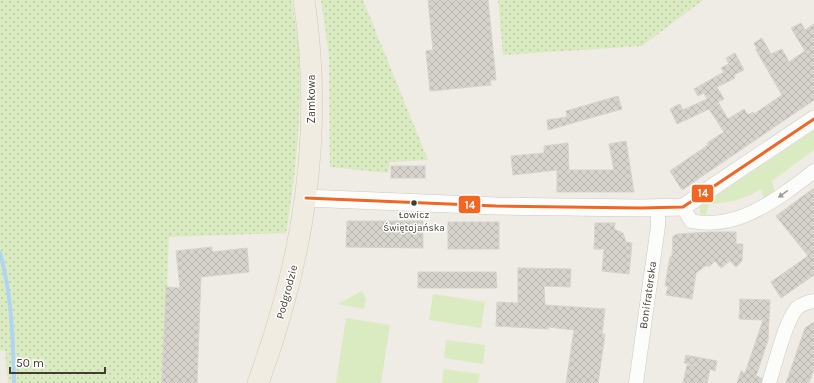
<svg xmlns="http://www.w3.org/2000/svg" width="814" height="383" viewBox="0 0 814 383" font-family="Karla,sans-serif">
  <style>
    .grass { fill: url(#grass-dots) }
    .garden { fill: #daebc2 }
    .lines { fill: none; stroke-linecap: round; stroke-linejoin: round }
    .stream { stroke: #b1d5f0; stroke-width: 4 }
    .building { fill: url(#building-cross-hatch); stroke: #d6d3cb }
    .minor-casing { stroke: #ccc9c3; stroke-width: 15 }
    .tertiary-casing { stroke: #ccc9c3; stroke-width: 18 }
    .primary-casing { stroke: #d2c9b1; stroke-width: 22 }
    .minor { stroke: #fcfcfb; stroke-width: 14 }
    .tertiary { stroke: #fcfcfb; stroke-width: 17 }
    .primary { stroke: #f0ece1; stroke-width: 21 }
    .bus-1-casing { stroke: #fff; stroke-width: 6 }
    .bus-1 { stroke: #f26522; stroke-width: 3 }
    .oneway { fill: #a09c96 }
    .bus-dot { fill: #433d32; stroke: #fff; stroke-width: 1.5 }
    .labels { text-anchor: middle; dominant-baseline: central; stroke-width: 3; stroke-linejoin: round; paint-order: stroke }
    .bus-label { font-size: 10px; fill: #433d32; stroke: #fff }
    .street-label { font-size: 11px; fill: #433d32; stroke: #fff }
    .line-badge { stroke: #fff; stroke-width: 1.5 }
    .badge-label { font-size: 11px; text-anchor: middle; font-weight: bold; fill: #fff }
  </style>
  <defs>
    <pattern id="grass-dots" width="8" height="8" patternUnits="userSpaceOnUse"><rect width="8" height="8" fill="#daebc2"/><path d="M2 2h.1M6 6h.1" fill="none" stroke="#bccaa7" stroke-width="1.8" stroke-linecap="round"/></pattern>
    <pattern id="building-cross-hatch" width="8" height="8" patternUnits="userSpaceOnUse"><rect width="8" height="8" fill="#d6d3cc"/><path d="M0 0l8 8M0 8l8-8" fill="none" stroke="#b9b6b0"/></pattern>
  </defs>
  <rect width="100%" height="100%" fill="#eeece5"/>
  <!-- grass -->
  <g class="grass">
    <path d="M0,0H292C294,18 298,36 299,54C302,114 296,174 286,233L169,237L163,383H8L5,350L0,351Z"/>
    <polygon points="321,0 363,0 428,160 390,162 388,173 330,167 329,56"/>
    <polygon points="498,0 703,0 642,46 503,55"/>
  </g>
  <!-- garden -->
  <g class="garden">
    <path d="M814,130V150L772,181L775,192L764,199L761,189C744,200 728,203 709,204L706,215L700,214V207Z"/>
    <polygon points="362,291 366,299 364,309 338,304"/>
    <polygon points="433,294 485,302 481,328 429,320"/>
    <polygon points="346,318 390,325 381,383 336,383"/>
    <polygon points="446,340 485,345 483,364 444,358"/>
    <polygon points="444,369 480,374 478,383 442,383"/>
  </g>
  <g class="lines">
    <!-- stream -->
    <path class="stream" d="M0,253C12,295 13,340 14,383"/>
  </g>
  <!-- building -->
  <g class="building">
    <polygon points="428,0 488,0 496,80 490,80 491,85 430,91 426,51 433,50"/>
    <polygon points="801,23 805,30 814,24 814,100 682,190 670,171 708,145 707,143 724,132 709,109 677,124 670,109 680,104 683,110 707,99 704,93 698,96 694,89 724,72 721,68 729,64 726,58 735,53 744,70 734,75 735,78 717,87 724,99 718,102 728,119 744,109 748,115 753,112 754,114 782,95 756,50 757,49 754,43 762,38 771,54 782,49 789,62 805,51 791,28"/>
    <polygon points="618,96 622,109 548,130 547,120 567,117 566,111"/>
    <polygon points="626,141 634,192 557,192 557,170 513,175 511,156 544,153 544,146 568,143 569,170 614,170 609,144"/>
    <rect x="391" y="166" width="34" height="12"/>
    <polygon points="814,188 814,275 781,298 771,282 808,256 776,216"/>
    <polygon points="347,221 423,221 423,248 346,247"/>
    <rect x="448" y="222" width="51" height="27"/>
    <polygon points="595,223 615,223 614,229 623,233 626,242 632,243 629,274 602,271 604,249 594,249"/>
    <polygon points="710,232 736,232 736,244 743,244 742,261 736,267 730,261 721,268 715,261 710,266 705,266 696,273 692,299 666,295 668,286 665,286 670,257 672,256 673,236 678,234"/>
    <polygon points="212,247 212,252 247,248 249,272 201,277 197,383 162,383 166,287 180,288 176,251"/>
    <polygon points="518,268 571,269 570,287 544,286 545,305 605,309 602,334 605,334 598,383 566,383 574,330 549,327 548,329 496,326 497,302 518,303"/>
    <polygon points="418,272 496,272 497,288 418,288"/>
    <polygon points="740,299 770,300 768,340 756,376 762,378 761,383 737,383 741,371 745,373 763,320 739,319"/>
    <polygon points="814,322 814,369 809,383 786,383 805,328"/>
    <polygon points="686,355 717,361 715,371 710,369 707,383 683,383 687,365 697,366 684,363"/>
  </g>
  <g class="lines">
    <defs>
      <g id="minor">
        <path d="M683,207L691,221C728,229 761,210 789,190C797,184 806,178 814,171"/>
        <polyline points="636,383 658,226 658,208"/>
        <path d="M769,383C775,365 785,321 797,308C802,304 808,302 814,301"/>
      </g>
      <polyline id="tertiary" points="306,198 496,206 641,208 683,207 814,119"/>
      <path id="primary" d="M258,383C304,258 324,133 304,0"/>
    </defs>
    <!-- minor casing -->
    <use href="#minor" class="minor-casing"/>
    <!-- tertiary casing -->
    <use href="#tertiary" class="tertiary-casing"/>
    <!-- primary casing -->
    <use href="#primary" class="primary-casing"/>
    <!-- minor -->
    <use href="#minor" class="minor"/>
    <!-- tertiary -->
    <use href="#tertiary" class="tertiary"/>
    <!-- primary -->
    <use href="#primary" class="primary"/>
    <defs>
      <polyline id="bus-1" points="306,198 496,206 641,208 683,207 814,119"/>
    </defs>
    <!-- bus-1 casing -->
    <use href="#bus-1" class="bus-1-casing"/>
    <!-- bus-1 -->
    <use href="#bus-1" class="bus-1"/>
  </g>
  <!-- one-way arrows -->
  <defs><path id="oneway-solid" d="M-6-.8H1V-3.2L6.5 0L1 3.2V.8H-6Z"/></defs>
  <use class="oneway" href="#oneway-solid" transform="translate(783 194) rotate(144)"/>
  <!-- markers -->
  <circle class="bus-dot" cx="414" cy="203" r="3.5"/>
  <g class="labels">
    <!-- bus labels -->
    <g class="bus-label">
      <text x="414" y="215">Łowicz<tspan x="414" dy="13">Świętojańska</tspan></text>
    </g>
    <!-- street labels -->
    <g class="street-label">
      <text transform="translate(311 99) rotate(-90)">Zamkowa</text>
      <text transform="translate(287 292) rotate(-75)">Podgrodzie</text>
      <text transform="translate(648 295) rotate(-82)">Bonifraterska</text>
    </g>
  </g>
  <g class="line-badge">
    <rect x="691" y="184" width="23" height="19" rx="4" fill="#f26522"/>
    <rect x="458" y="195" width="23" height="19" rx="4" fill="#f26522"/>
  </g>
  <g class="badge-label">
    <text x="703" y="197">14</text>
    <text x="470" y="209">14</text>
  </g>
  <!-- scale -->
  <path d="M10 367v6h95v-6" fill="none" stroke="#433d32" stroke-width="2"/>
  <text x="16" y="367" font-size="12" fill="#433d32" stroke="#ffffff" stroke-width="3" paint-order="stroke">50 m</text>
</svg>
